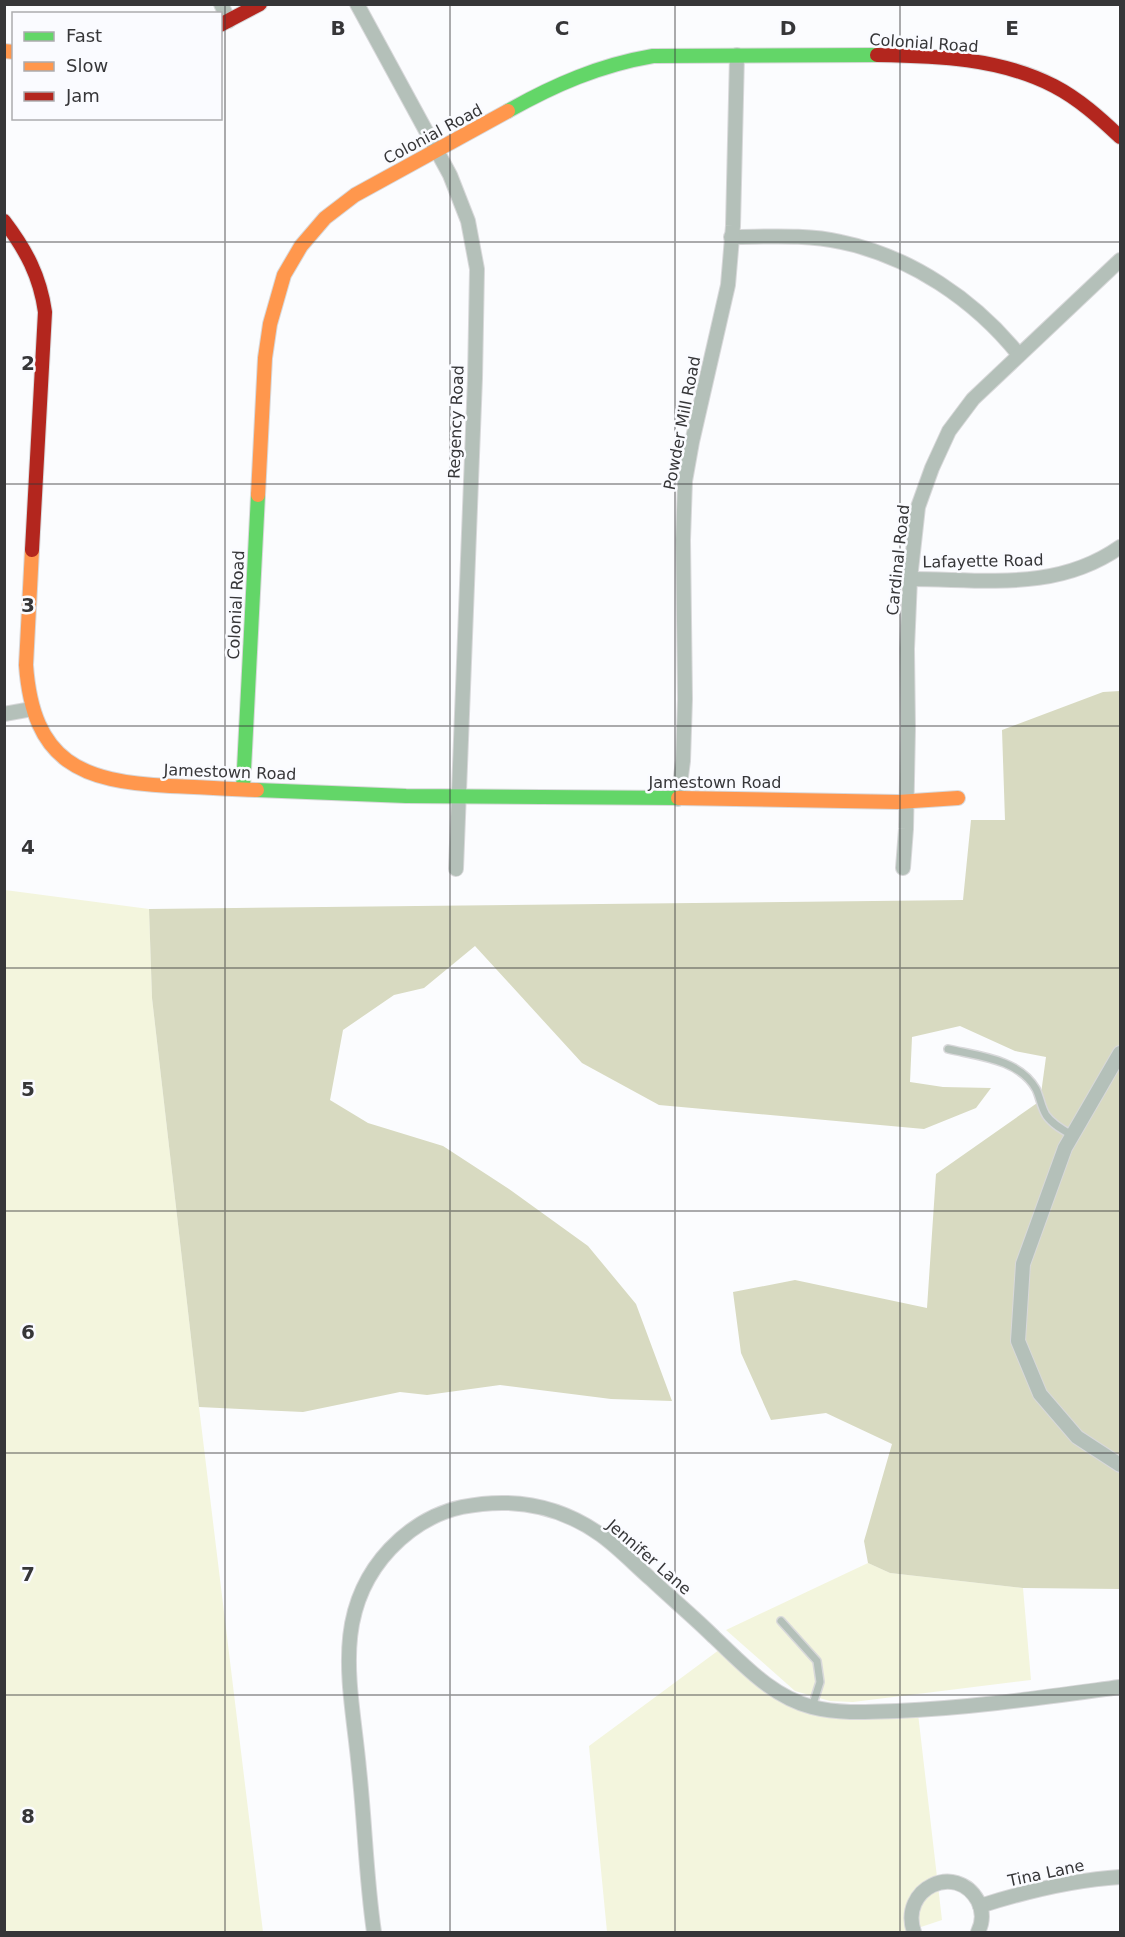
<svg xmlns="http://www.w3.org/2000/svg" width="1125" height="1937" viewBox="0 0 1125 1937" font-family="'DejaVu Sans',sans-serif">
  <style>
    .green { fill: #f3f5dd }
    .forest { fill: #d8dac1 }
    .lines { fill: none; stroke-linecap: round; stroke-linejoin: round }
    .lane-casing { stroke: #d8d8da; stroke-width: 10 }
    .street-casing { stroke: #d8d8da; stroke-width: 16 }
    .fast-casing { stroke: #d8d8da; stroke-width: 16 }
    .slow-casing { stroke: #d8d8da; stroke-width: 16 }
    .jam-casing { stroke: #d8d8da; stroke-width: 16 }
    .lane { stroke: #b4c0b9; stroke-width: 7 }
    .street { stroke: #b4c0b9; stroke-width: 14 }
    .fast { stroke: #63d668; stroke-width: 14 }
    .slow { stroke: #ff974d; stroke-width: 14 }
    .jam { stroke: #b3261e; stroke-width: 14 }
    .grid { fill: none; stroke: #363638; stroke-width: 1.5; stroke-opacity: 0.55 }
    .labels { text-anchor: middle; dominant-baseline: central; stroke-width: 5; stroke-linejoin: round; paint-order: stroke }
    .street-label { font-size: 16px; fill: #363638; stroke: #fafbff }
    .grid-label { font-size: 20px; text-anchor: middle; font-weight: bold; fill: #363638; stroke: #fafbff; stroke-width: 5; stroke-linejoin: round; paint-order: stroke }
  </style>
  <rect width="100%" height="100%" fill="#fbfcfe"/>
  <!-- green -->
  <g class="green">
    <polygon points="5,890 149,909 152,998 199,1407 263,1932 5,1932"/>
    <polygon points="868,1563 890,1573 1023,1588 1031,1680 853,1702 830,1701 795,1691 726,1630"/>
    <polygon points="723,1647 816,1713 917,1705 942,1920 906,1932 607,1932 589,1746"/>
  </g>
  <!-- forest -->
  <polygon class="forest" points="1120,691 1120,1589 1023,1588 890,1573 868,1563 864,1541 892,1444 826,1413 771,1420 741,1353 733,1292 795,1280 927,1308 936,1174 1040,1101 1046,1057 1015,1051 960,1026 912,1037 910,1082 943,1087 991,1088 976,1108 924,1129 659,1105 582,1063 475,946 424,988 394,995 343,1030 330,1100 368,1123 443,1146 509,1189 588,1246 636,1304 672,1401 611,1399 500,1385 427,1395 400,1392 303,1412 199,1407 152,998 149,909 963,900 971,820 1005,820 1002,730 1103,692"/>
  <g class="lines">
    <defs>
      <g id="lane">
        <path d="M948,1049C978,1056 1019,1059 1036,1089C1040,1097 1041,1107 1046,1115C1052,1124 1063,1130 1072,1135"/>
        <polyline points="781,1621 817,1661 820,1682 812,1707"/>
      </g>
      <g id="street">
        <polyline points="221,4 229,21"/>
        <polyline points="357,4 450,175 468,221 477,269 475,378 456,869"/>
        <path d="M731,237C767,237 806,234 841,242C910,256 975,300 1019,355"/>
        <path d="M910,579C985,579 1056,592 1120,547"/>
        <polyline points="4,714 32,709"/>
        <polyline points="678,799 683,761 685,699 683,540 685,481 692,442 728,285 733,226 737,55"/>
        <polyline points="903,868 906,829 908,729 907,649 910,579 918,507 932,468 949,431 973,399 1120,260"/>
        <polyline points="1120,1053 1065,1148 1023,1264 1018,1341 1040,1394 1077,1437 1120,1465"/>
        <path d="M980,1906C1027,1891 1072,1880 1120,1877"/>
        <path d="M374,1932C366,1878 365,1824 359,1769C352,1690 329,1614 390,1549C410,1528 434,1513 462,1507C512,1497 559,1505 601,1535C619,1548 635,1565 651,1579C672,1599 694,1617 714,1637C744,1665 771,1696 812,1707C839,1714 869,1712 897,1711C972,1708 1046,1697 1120,1687"/>
        <path d="M914,1932C899,1889 956,1861 978,1901C983,1911 983,1922 978,1932"/>
      </g>
      <g id="fast">
        <path d="M508,111C554,85 600,65 653,56L877,55"/>
        <polyline points="243,789 258,495"/>
        <polyline points="257,790 406,796 678,798"/>
      </g>
      <g id="slow">
        <polyline points="4,51 14,52"/>
        <polyline points="258,495 265,358 270,324 284,275 301,246 325,218 355,195 508,111"/>
        <path d="M32,550L26,665C33,762 81,782 170,786C199,787 228,789 257,790"/>
        <polyline points="678,798 898,802 958,798"/>
      </g>
      <g id="jam">
        <polyline points="220,25 260,4"/>
        <path d="M877,55C937,56 1000,58 1054,86C1079,99 1100,118 1120,137"/>
        <path d="M4,221C26,250 40,276 45,312L32,550"/>
      </g>
    </defs>
    <!-- lane casing -->
    <use href="#lane" class="lane-casing"/>
    <!-- street casing -->
    <use href="#street" class="street-casing"/>
    <!-- fast casing -->
    <use href="#fast" class="fast-casing"/>
    <!-- slow casing -->
    <use href="#slow" class="slow-casing"/>
    <!-- jam casing -->
    <use href="#jam" class="jam-casing"/>
    <!-- lane -->
    <use href="#lane" class="lane"/>
    <!-- street -->
    <use href="#street" class="street"/>
    <!-- fast -->
    <use href="#fast" class="fast"/>
    <!-- slow -->
    <use href="#slow" class="slow"/>
    <!-- jam -->
    <use href="#jam" class="jam"/>
  </g>
  <!-- grid -->
  <path class="grid" d="M225,4V1932M450,4V1932M675,4V1932M900,4V1932M4,242H1120M4,484H1120M4,726H1120M4,968H1120M4,1211H1120M4,1453H1120M4,1695H1120"/>
  <g class="labels">
    <!-- street labels -->
    <g class="street-label">
      <text transform="translate(924 43) rotate(4)">Colonial Road</text>
      <text transform="translate(433 134) rotate(-28)">Colonial Road</text>
      <text transform="translate(456 422) rotate(-88)">Regency Road</text>
      <text transform="translate(682 423) rotate(-79)">Powder Mill Road</text>
      <text transform="translate(898 560) rotate(-84)">Cardinal Road</text>
      <text transform="translate(983 561) rotate(-1)">Lafayette Road</text>
      <text transform="translate(236 605) rotate(-87)">Colonial Road</text>
      <text transform="translate(230 772) rotate(2)">Jamestown Road</text>
      <text x="715" y="782">Jamestown Road</text>
      <text transform="translate(649 1557) rotate(41)">Jennifer Lane</text>
      <text transform="translate(1046 1873) rotate(-12)">Tina Lane</text>
    </g>
  </g>
  <g class="grid-label">
    <text x="338" y="35">B</text>
    <text x="562" y="35">C</text>
    <text x="788" y="35">D</text>
    <text x="1012" y="35">E</text>
    <text x="28" y="370">2</text>
    <text x="28" y="612">3</text>
    <text x="28" y="854">4</text>
    <text x="28" y="1096">5</text>
    <text x="28" y="1339">6</text>
    <text x="28" y="1581">7</text>
    <text x="28" y="1823">8</text>
  </g>
  <!-- border -->
  <rect width="1125" height="1937" fill="none" stroke="#363638" stroke-width="12"/>
  <!-- legend -->
  <rect x="12" y="12" width="210" height="108" fill="#fafbff" stroke="#acacaf" stroke-width="1.5"/>
  <rect x="24" y="32" width="30" height="9" fill="#63d668" stroke="#acacaf" stroke-width="1.5"/>
  <text x="66" y="42" font-size="18" fill="#363638">Fast</text>
  <rect x="24" y="62" width="30" height="9" fill="#ff974d" stroke="#acacaf" stroke-width="1.5"/>
  <text x="66" y="72" font-size="18" fill="#363638">Slow</text>
  <rect x="24" y="92" width="30" height="9" fill="#b3261e" stroke="#acacaf" stroke-width="1.5"/>
  <text x="66" y="102" font-size="18" fill="#363638">Jam</text>
</svg>
